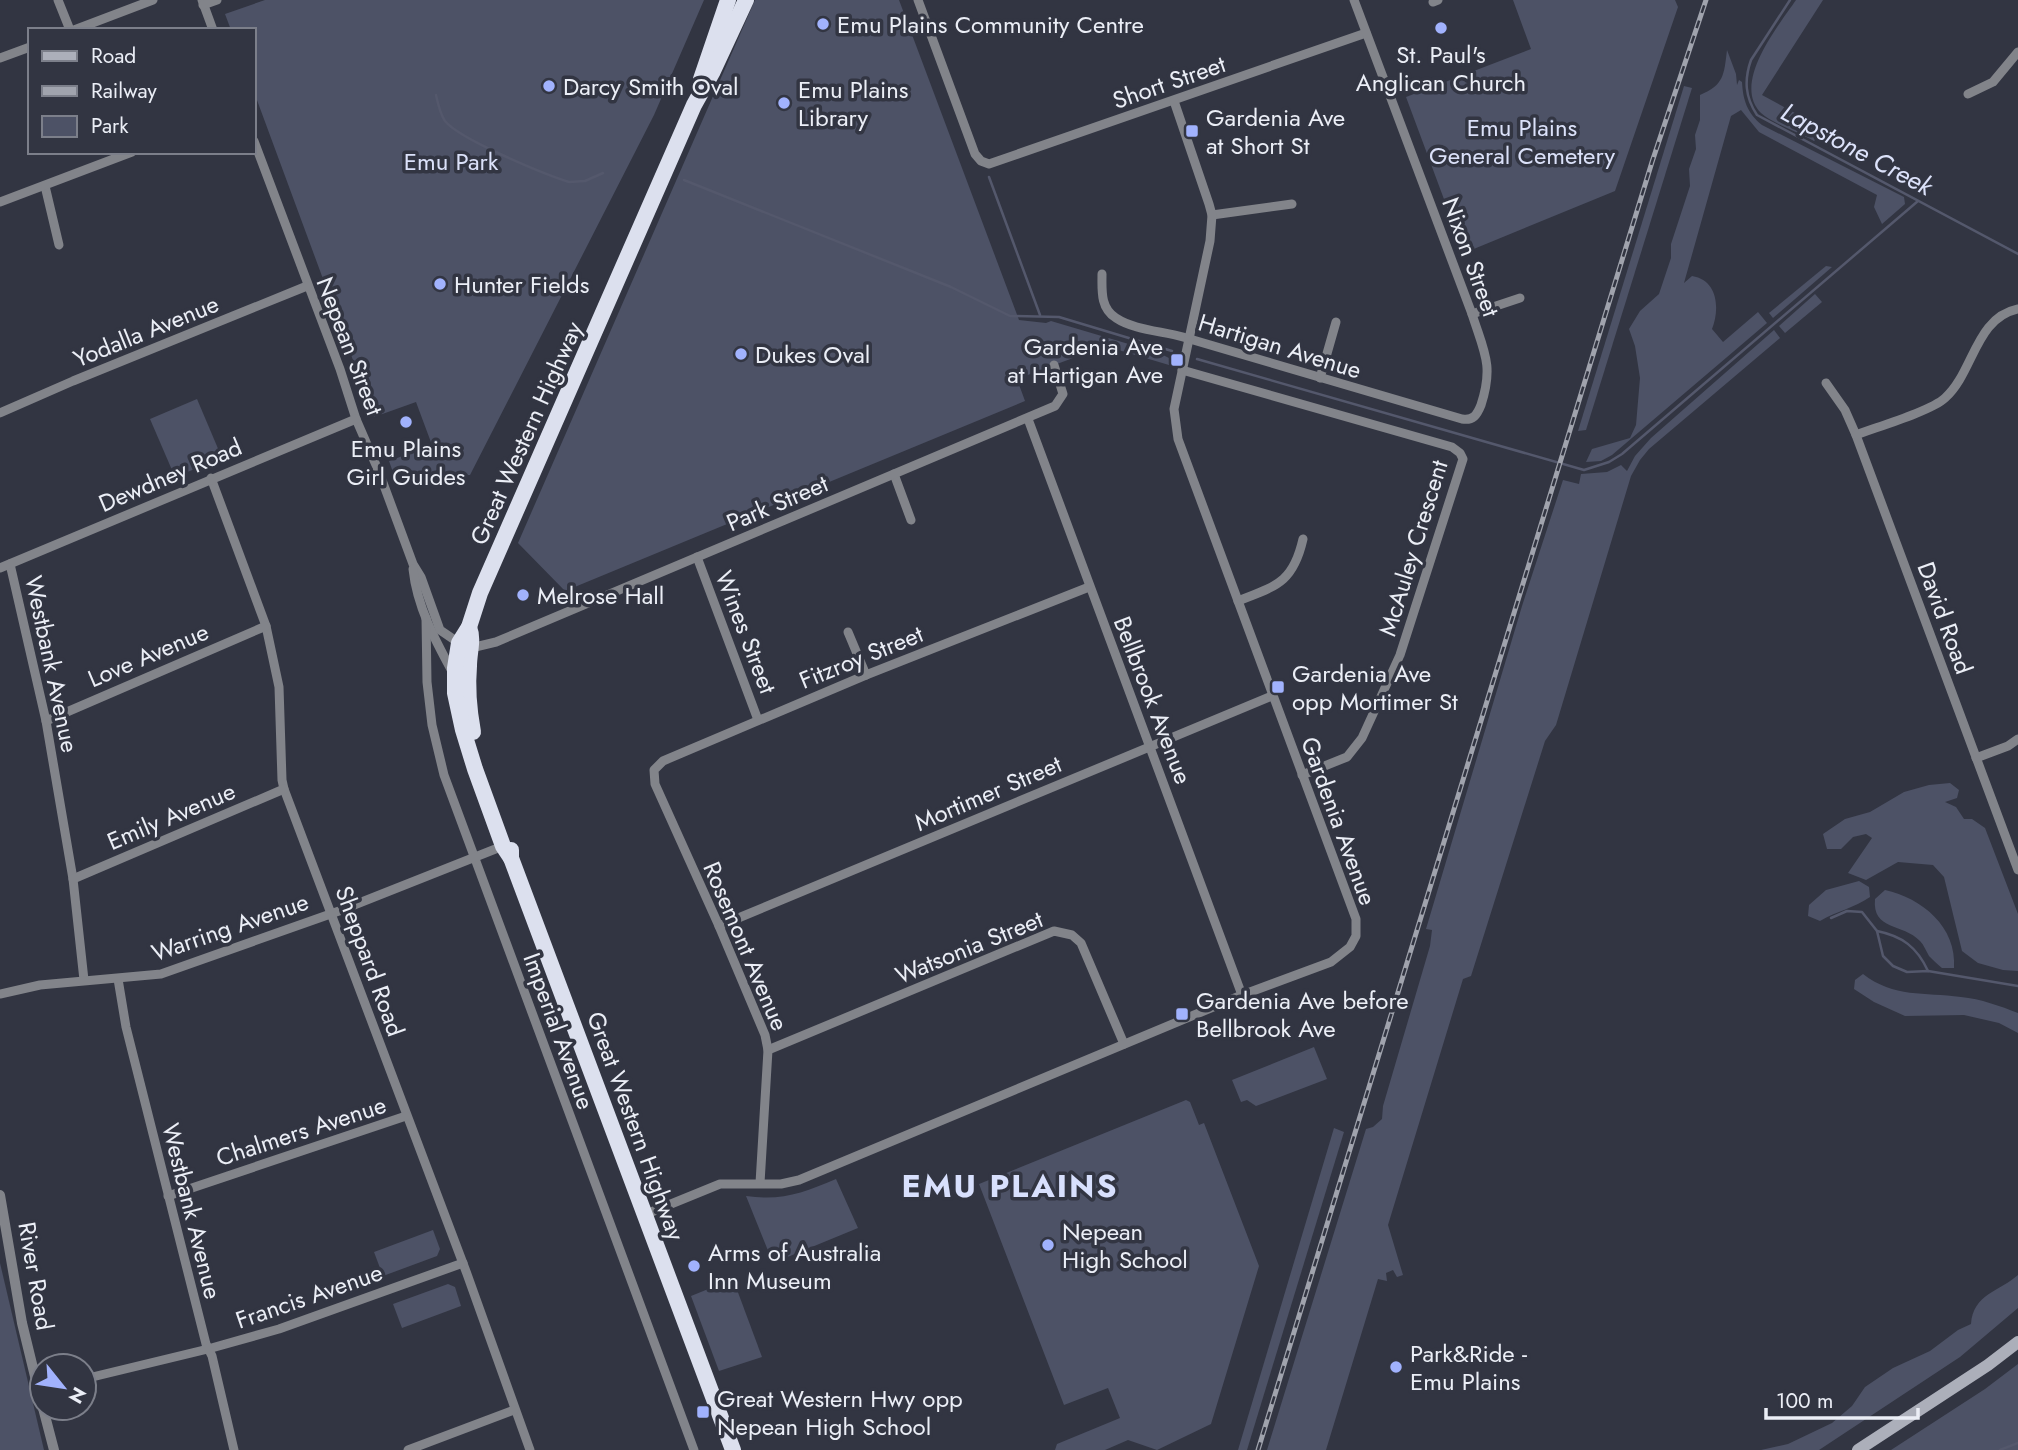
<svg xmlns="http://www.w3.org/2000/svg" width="2018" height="1450" viewBox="0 0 2018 1450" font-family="Jost,sans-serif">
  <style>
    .green { fill: #4d5266 }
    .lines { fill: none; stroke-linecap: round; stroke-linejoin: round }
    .stream { stroke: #54586c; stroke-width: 2.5 }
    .minor { stroke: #82848a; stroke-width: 9 }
    .tertiary { stroke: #82848a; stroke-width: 10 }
    .secondary { stroke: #acafba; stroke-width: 12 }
    .trunk { stroke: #dce0ee; stroke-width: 16 }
    .rail-casing { stroke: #a0a3ad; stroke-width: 5 }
    .rail { stroke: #323542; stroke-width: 2.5; stroke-dasharray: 8; stroke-linecap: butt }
    .poi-dot { fill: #a1b2fd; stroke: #323542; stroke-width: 2.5 }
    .labels { text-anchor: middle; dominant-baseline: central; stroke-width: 7; stroke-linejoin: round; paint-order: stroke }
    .poi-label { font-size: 24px; fill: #ebeef6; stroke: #323542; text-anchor: start }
    .street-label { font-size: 24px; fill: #ebeef6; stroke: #323542 }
    .park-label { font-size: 24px; fill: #dbe1f9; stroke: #323542 }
    .water-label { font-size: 26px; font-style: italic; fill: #dce2fa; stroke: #323542 }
    .district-label { font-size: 32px; font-weight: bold; letter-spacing: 2px; fill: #d8e0fd; stroke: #323542 }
  </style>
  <rect width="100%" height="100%" fill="#323542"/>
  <!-- green -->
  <g class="green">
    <polygon points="265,0 704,0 654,115 470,475 395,478 389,461 432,445 416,402 374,417 254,92 254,30 231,30 225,14"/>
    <polygon points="755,0 899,0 1019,320 1046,323 1051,321 1159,353 1169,358 1171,356 1169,365 1105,346 1017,379 1025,401 565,591 518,543"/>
    <polygon points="1513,0 1675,0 1678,7 1615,191 1464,253 1406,97 1531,49"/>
    <path d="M1796,0H1823L1762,95L1826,130L1814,141C1800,133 1772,123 1761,113C1731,83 1779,25 1796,0Z"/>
    <path d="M1727,50L1736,74L1737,85L1739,80L1742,82C1743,100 1747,113 1762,125L1904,197L1905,204L1882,224L1874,207L1877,195L1759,132L1741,110L1731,116L1684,283L1692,276C1718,280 1720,309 1712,329L1723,342L1758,312L1767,323L1612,455L1601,461L1586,462L1592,449L1630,438L1636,425L1640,378L1635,346L1629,329L1640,311L1659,294L1671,258V244L1690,186L1689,169L1696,149L1695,135L1700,120V95C1724,85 1724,75 1727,50Z"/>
    <polygon points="1684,86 1692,88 1586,430 1578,431"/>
    <polygon points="1826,266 1832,267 1773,318 1769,313"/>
    <polygon points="1815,294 1822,302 1785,333 1779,326"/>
    <polygon points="1774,330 1780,338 1649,449 1640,460 1631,476 1556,725 1545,741 1471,976 1463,979 1388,1225 1403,1275 1397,1277 1393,1270 1386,1273 1387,1281 1378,1279 1326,1450 1267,1450 1366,1129 1373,1127 1382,1119 1383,1106 1430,946 1432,930 1426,929 1522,606 1563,480 1579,484 1581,474 1607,472 1621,465 1627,471 1635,456 1651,438"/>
    <polygon points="197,399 222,458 175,477 150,419"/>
    <polygon points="1950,783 1959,790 1957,798 1945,802 1956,807 1964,819 1972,819 1985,828 2018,914 2018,971 2003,970 1978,963 1962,951 1944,877 1933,865 1898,862 1866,880 1848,873 1872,838 1866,834 1853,837 1841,849 1827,849 1823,834 1845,819 1870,812 1904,792 1929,785"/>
    <path d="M1859,881L1869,887L1870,897C1854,908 1837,911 1820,921L1808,916L1809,905L1826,890Z"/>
    <path d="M1885,890C1922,898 1957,927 1954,968H1942C1937,964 1933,960 1929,956C1926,951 1924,945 1920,941C1903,923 1872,931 1875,899Z"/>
    <path d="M1863,974C1894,998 1924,992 1961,997C1981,999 2000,1006 2018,1013V1033L1999,1023L1964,1015L1905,1016L1874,1002L1854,989L1855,980Z"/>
    <polygon points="1314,1047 1327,1079 1256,1106 1247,1100 1241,1102 1232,1080"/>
    <polygon points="1186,1100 1190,1102 1199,1125 1204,1123 1259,1266 1211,1424 1157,1450 1128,1440 1105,1450 1055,1450 1057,1444 1120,1418 1108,1388 1064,1405 979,1184"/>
    <polygon points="1334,1128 1344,1132 1247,1450 1238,1450"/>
    <path d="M836,1179L858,1228L773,1263L746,1196C782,1201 803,1193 836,1179Z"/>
    <polygon points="433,1230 440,1249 437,1256 383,1276 374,1252"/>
    <polygon points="0,1263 44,1450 0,1450"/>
    <path d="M2018,1275V1308L1960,1357L1819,1450H1761L1788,1444L1832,1423L1852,1406L1865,1387L1893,1368L1930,1351L1958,1330L1971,1324C1973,1294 2000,1291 2018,1275Z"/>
    <polygon points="733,1279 762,1357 719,1371 691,1296"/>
    <polygon points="448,1284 455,1287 461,1306 402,1328 393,1304"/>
    <polygon points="2018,1364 2018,1450 1891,1450 1985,1389"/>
  </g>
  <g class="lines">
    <!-- stream -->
    <g class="stream">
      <path d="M1790,0L1751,60C1744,80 1745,97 1757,115L2018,254"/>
      <path d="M436,95C438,104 440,114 445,121C459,139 544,174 569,182L585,181L603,173"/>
      <polyline points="989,177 1040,315"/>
      <polyline points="684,180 951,287 1010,316 1059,317 1172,351"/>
      <polyline points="1197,359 1584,470 1609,462 1622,454 1918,201"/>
      <polyline points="1831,918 1847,911 1862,912 1877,931 1883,956 1893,966 1907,972 1928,971 2018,986"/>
      <path d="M1877,931C1902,936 1917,947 1928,971"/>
      <polyline points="2000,1450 2018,1443"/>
    </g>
    <!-- minor -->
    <g class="minor">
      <polyline points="58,0 70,30"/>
      <polyline points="202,0 213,30"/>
      <polyline points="918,0 975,154 981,161 989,164 1366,33"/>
      <polyline points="1433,2 1438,0"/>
      <polyline points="203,5 217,0"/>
      <polyline points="74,30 153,0"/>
      <polyline points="0,58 30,47"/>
      <polyline points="1968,94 1993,82 2018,52"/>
      <polyline points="254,141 340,369 356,419 379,472 413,564 421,577 440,630 459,643"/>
      <polyline points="45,186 59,245"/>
      <polyline points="0,202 132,152"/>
      <polyline points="1212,215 1292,204"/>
      <path d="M1102,274C1102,290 1100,308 1116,318C1134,330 1162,331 1183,337C1276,365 1369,392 1462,419C1473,421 1477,415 1481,405C1494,365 1484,352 1472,314L1354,0"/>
      <polyline points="1472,314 1520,298"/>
      <polyline points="1182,370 1452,447 1460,453 1463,459 1400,655 1362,738 1347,757 1302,775"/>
      <polyline points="1320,378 1336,322"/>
      <polyline points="1826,383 1845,410 1856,435 2018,870"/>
      <polyline points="0,413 73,381 307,286"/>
      <polyline points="1028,419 1242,995"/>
      <path d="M1856,435C1877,427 1931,411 1945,398C1974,372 1975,318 2018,309"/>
      <polyline points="894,474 911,520"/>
      <polyline points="211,478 266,626 279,687 282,780 284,789 467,1274 530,1450"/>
      <polyline points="697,557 758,720"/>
      <polyline points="10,564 46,721 73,879 84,980"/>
      <polyline points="0,568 356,419"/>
      <path d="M413,569C417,607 435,640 453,673"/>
      <path d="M1238,601C1276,586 1293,583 1303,539"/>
      <polyline points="426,618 427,682 432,725 444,775 694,1450"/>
      <polyline points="848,632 866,675"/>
      <polyline points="471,648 496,642 1055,406 1063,394 1054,365"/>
      <polyline points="46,721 266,626"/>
      <polyline points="1976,758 2008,746 2018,739"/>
      <polyline points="73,879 284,789"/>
      <polyline points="719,926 1272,696"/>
      <polyline points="118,979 126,1027 206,1344 212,1356 234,1450"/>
      <polyline points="0,994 40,985 161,974 339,911 503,846"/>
      <polyline points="768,1050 1054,931 1072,935 1081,943 1124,1044"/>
      <polyline points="760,1183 768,1050 765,1035 719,926 655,784 654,770 663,761 866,675 1089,587"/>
      <polyline points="168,1196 406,1116"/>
      <polyline points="644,1215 720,1184 781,1184 799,1180 1242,995 1331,962 1350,947 1356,936 1356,919 1178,439 1174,409 1210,241 1212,215 1209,204 1174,101"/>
      <polyline points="84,1379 208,1349 279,1329 463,1263"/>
      <polyline points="408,1450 514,1410"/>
    </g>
    <!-- tertiary -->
    <g class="tertiary">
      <polyline points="0,1195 22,1323 42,1405"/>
      <polyline points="43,1408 54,1450"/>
    </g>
    <!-- secondary -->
    <polyline class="secondary" points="1858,1450 1988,1365 2018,1342"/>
    <!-- trunk -->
    <g class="trunk">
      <polyline points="701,79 728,0"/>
      <path d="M469,627C474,640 469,652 469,666C467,688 469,710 473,732"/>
      <polyline points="511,850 511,858 733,1450"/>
      <polyline points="511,858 503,846 475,769 463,730 455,693 455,668 459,643 469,627 480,593 694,105 713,71 746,0"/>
    </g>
    <defs>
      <polyline id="rail" points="1258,1450 1652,162 1706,0"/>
    </defs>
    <!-- rail casing -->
    <use href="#rail" class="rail-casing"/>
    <!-- rail -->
    <use href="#rail" class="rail"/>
  </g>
  <!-- markers -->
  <g class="poi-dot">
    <circle cx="823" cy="24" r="7"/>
    <circle cx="1441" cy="28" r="7"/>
    <circle cx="549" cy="86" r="7"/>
    <circle cx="784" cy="103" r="7"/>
    <rect x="1185" y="124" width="14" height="14" rx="3.5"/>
    <circle cx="440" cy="284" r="7"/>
    <circle cx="741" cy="354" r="7"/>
    <rect x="1170" y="353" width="14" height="14" rx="3.5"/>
    <circle cx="406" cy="422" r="7"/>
    <circle cx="523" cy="595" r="7"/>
    <rect x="1271" y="680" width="14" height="14" rx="3.5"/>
    <rect x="1175" y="1007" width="14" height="14" rx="3.5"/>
    <circle cx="1048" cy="1245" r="7"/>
    <circle cx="694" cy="1266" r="7"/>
    <circle cx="1396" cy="1367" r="7"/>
    <rect x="696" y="1405" width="14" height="14" rx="3.5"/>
  </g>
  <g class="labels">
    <!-- poi labels -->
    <g class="poi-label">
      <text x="837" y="24">Emu Plains Community Centre</text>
      <text x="1441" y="54" text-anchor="middle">St. Paul's<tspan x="1441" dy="28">Anglican Church</tspan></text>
      <text x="563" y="86">Darcy Smith Oval</text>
      <text x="798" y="89">Emu Plains<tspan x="798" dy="28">Library</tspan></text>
      <text x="1206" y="117">Gardenia Ave<tspan x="1206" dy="28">at Short St</tspan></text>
      <text x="454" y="284">Hunter Fields</text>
      <text x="1163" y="346" text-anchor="end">Gardenia Ave<tspan x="1163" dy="28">at Hartigan Ave</tspan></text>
      <text x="755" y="354">Dukes Oval</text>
      <text x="406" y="448" text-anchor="middle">Emu Plains<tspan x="406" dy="28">Girl Guides</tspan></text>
      <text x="537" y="595">Melrose Hall</text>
      <text x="1292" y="673">Gardenia Ave<tspan x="1292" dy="28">opp Mortimer St</tspan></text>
      <text x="1196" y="1000">Gardenia Ave before<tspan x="1196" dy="28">Bellbrook Ave</tspan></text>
      <text x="1062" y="1231">Nepean<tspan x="1062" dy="28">High School</tspan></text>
      <text x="708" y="1252">Arms of Australia<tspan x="708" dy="28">Inn Museum</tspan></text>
      <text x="1410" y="1353">Park&amp;Ride -<tspan x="1410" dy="28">Emu Plains</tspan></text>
      <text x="717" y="1398">Great Western Hwy opp<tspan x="717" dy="28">Nepean High School</tspan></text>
    </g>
    <!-- street labels -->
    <g class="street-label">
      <text transform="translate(1169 82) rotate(-19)">Short Street</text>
      <text transform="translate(1471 257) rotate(70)">Nixon Street</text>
      <text transform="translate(146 331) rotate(-22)">Yodalla Avenue</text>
      <text transform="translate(350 346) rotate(69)">Nepean Street</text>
      <text transform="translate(1280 346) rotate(17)">Hartigan Avenue</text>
      <text transform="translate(526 433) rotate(-66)">Great Western Highway</text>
      <text transform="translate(170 475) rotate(-23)">Dewdney Road</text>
      <text transform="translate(777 503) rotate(-23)">Park Street</text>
      <text transform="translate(1413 548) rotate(-73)">McAuley Crescent</text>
      <text transform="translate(1945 618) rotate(70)">David Road</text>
      <text transform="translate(746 632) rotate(69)">Wines Street</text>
      <text transform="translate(148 655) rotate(-23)">Love Avenue</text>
      <text transform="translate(861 657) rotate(-22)">Fitzroy Street</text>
      <text transform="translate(52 664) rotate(78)">Westbank Avenue</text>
      <text transform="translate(1153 700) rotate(69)">Bellbrook Avenue</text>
      <text transform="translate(988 793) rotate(-23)">Mortimer Street</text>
      <text transform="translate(171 816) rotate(-23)">Emily Avenue</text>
      <text transform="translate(1339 821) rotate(70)">Gardenia Avenue</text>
      <text transform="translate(230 927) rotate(-19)">Warring Avenue</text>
      <text transform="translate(746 946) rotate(67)">Rosemont Avenue</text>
      <text transform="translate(969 947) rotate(-22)">Watsonia Street</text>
      <text transform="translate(370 961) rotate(70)">Sheppard Road</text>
      <text transform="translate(559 1031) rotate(70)">Imperial Avenue</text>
      <text transform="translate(636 1126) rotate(70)">Great Western Highway</text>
      <text transform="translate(301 1131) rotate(-18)">Chalmers Avenue</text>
      <text transform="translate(192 1211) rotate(76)">Westbank Avenue</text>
      <text transform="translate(36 1276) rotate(80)">River Road</text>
      <text transform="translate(309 1296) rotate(-19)">Francis Avenue</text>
    </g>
    <!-- park labels -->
    <g class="park-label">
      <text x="1522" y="127">Emu Plains<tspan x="1522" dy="28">General Cemetery</tspan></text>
      <text x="451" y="161">Emu Park</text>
    </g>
    <!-- water labels -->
    <g class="water-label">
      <text transform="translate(1857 149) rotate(28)">Lapstone Creek</text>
    </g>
    <!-- district labels -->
    <g class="district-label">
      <text x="1010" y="1186">EMU PLAINS</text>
    </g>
  </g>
  <!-- legend -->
  <rect x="28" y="28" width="228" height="126" fill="#323542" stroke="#7c7f8a" stroke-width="2"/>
  <rect x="42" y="51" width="35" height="10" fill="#acafba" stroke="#7c7f8a" stroke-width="2"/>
  <text x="91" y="63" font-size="21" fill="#ebeef6">Road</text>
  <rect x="42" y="86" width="35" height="10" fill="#a0a3ad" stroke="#7c7f8a" stroke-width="2"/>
  <text x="91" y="98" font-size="21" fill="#ebeef6">Railway</text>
  <rect x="42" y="116" width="35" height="21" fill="#4d5266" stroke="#7c7f8a" stroke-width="2"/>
  <text x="91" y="133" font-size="21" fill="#ebeef6">Park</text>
  <!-- north arrow -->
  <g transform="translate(63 1387) rotate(120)"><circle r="33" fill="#323542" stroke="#7c7f8a" stroke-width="2"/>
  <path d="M0-5L12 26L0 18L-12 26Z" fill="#a1b2fd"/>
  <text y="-10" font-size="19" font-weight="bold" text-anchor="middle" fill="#ebeef6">N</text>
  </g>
  <!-- scale -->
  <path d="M1766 1408v10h152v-10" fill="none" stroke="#ebeef6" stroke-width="3.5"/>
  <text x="1776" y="1408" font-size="21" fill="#ebeef6" stroke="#323542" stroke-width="5" paint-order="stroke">100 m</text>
</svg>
